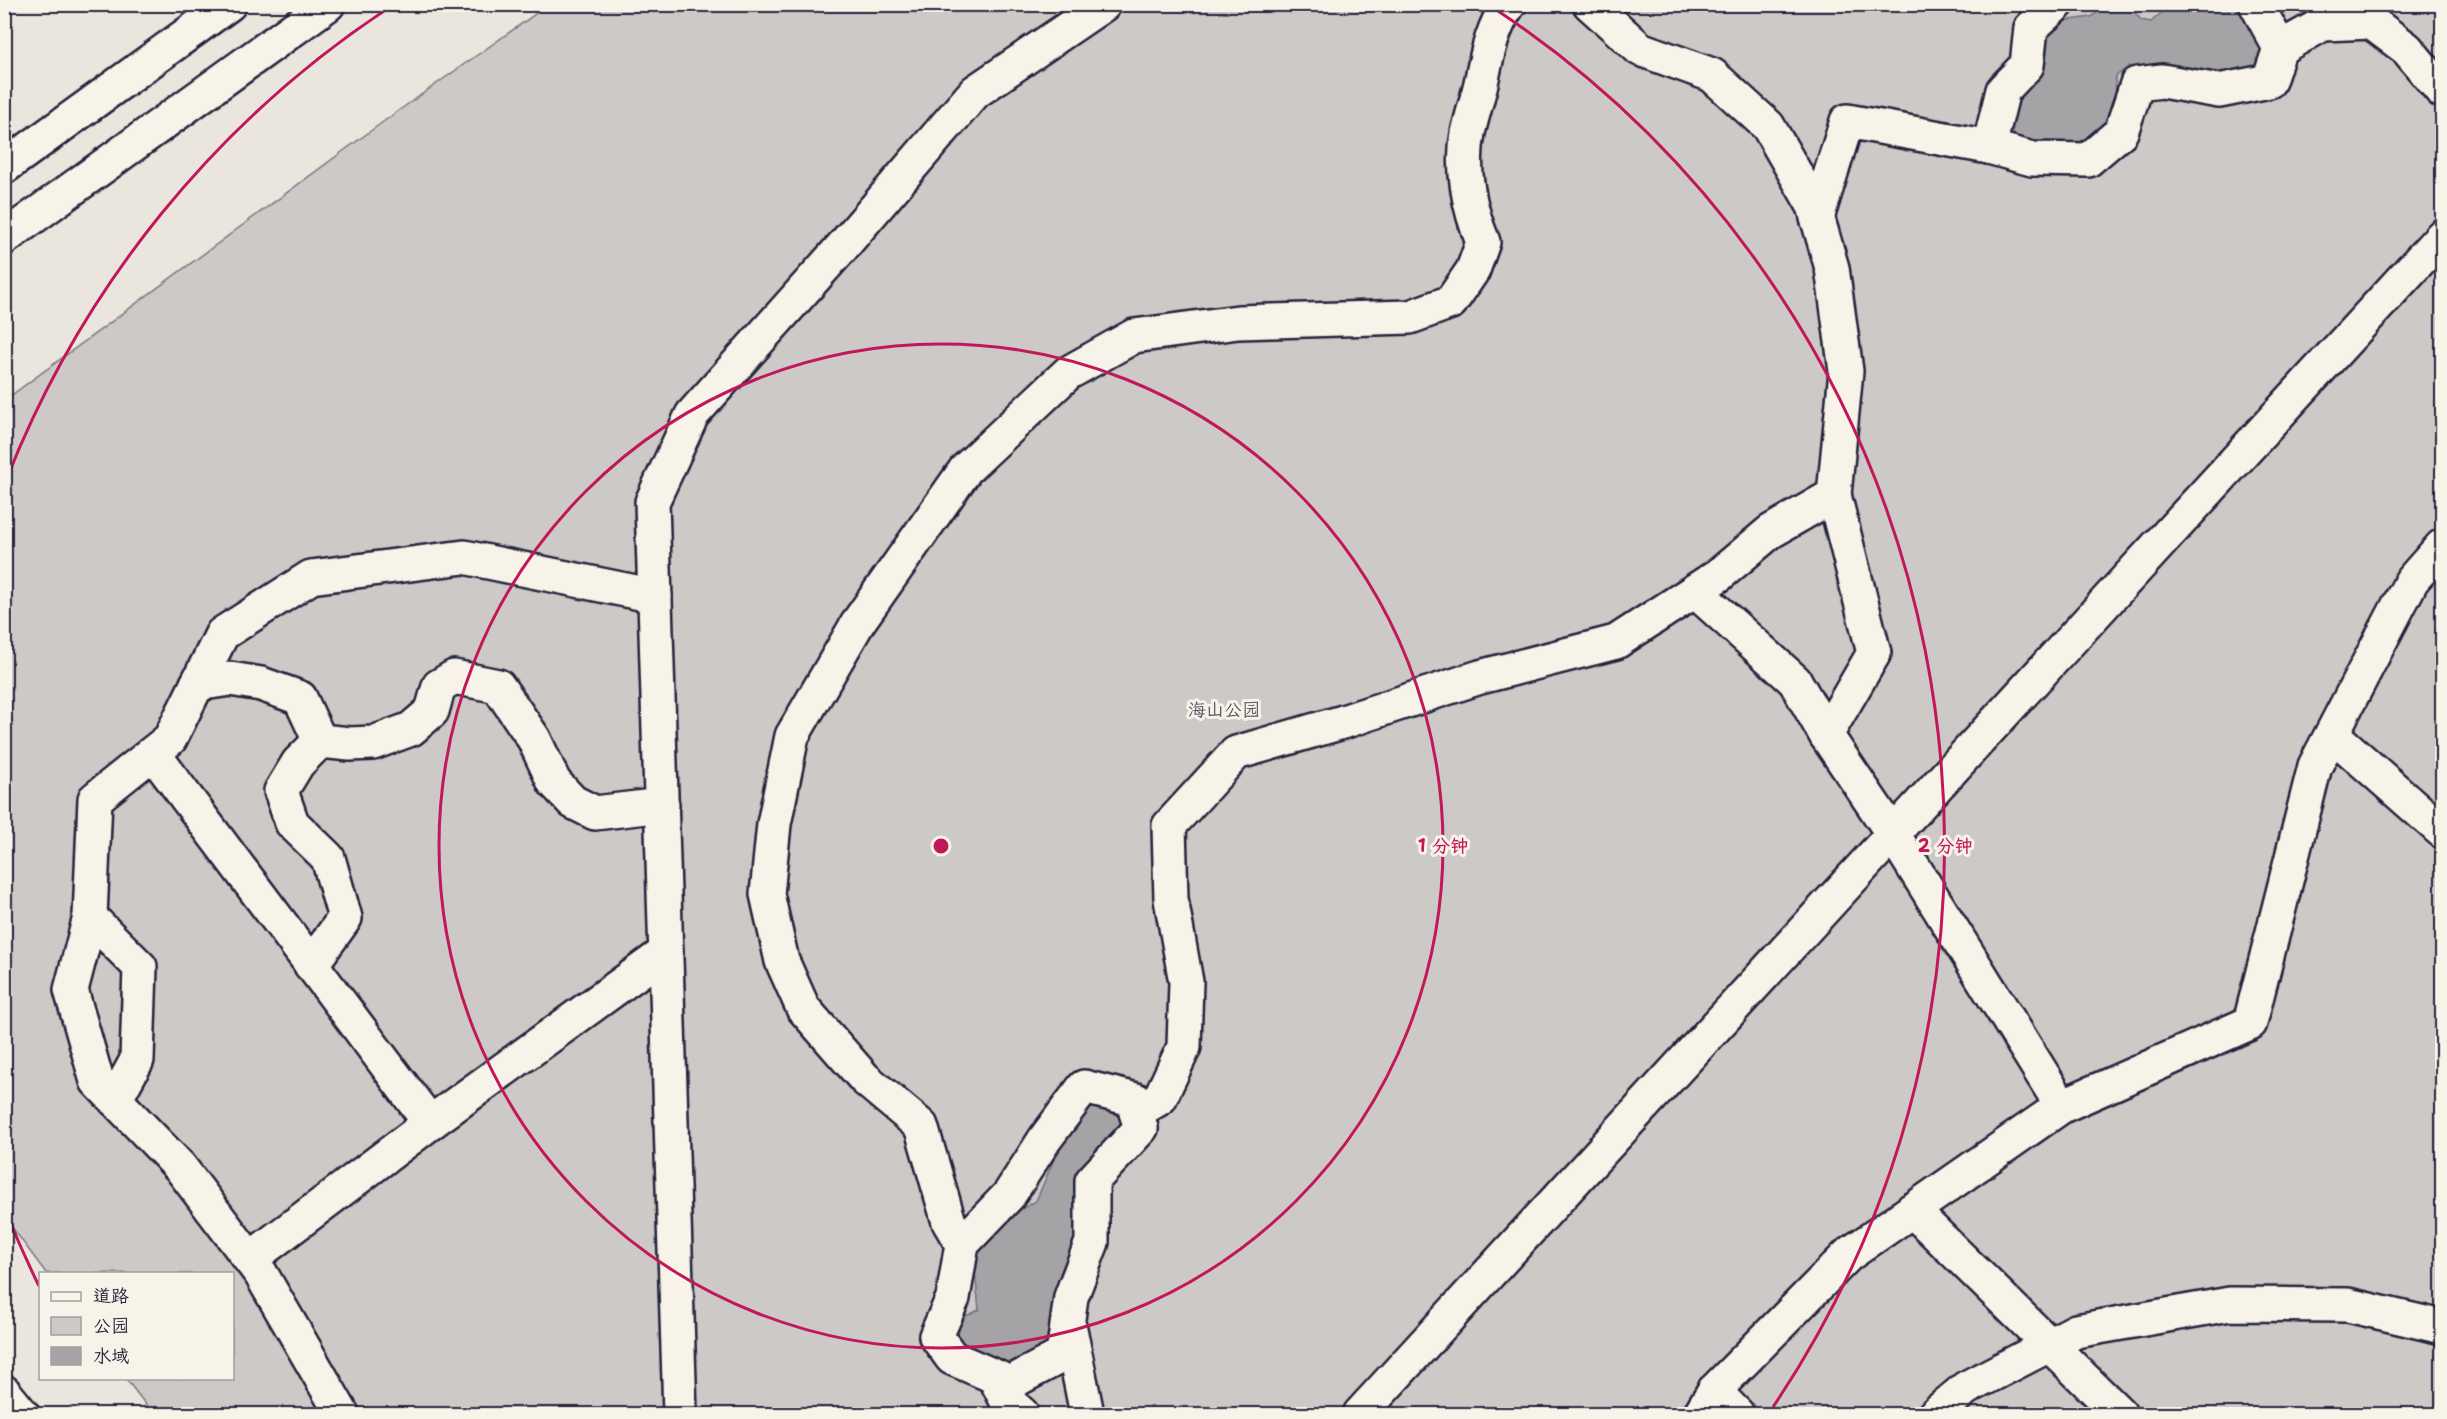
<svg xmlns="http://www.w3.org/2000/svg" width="2447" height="1419" viewBox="0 0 2447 1419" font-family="'Shantell Sans','LXGW WenKai TC',sans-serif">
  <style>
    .green { fill: #cdc9c6; stroke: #787680; stroke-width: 1.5 }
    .water { fill: #a6a3a6; stroke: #716f7b; stroke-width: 1.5 }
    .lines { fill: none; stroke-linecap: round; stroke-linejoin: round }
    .minor-casing { stroke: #22223b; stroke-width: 38 }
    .highway-casing { stroke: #22223b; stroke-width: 38 }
    .minor { stroke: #f7f3e8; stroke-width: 33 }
    .highway { stroke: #f7f3e8; stroke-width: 33 }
    .ring { fill: none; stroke: #c2185b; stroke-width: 3 }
    .labels { text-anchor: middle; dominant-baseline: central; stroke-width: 6; stroke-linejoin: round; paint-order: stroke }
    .park-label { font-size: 18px; fill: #555465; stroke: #f7f3e8 }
    .centre { fill: #c2185b; stroke: #f7f3e8; stroke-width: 3 }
    .ring-label { font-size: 18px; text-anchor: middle; font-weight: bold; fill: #c2185b; stroke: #f7f3e8; stroke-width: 6; stroke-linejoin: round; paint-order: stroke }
  </style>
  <rect width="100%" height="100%" fill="#eae6de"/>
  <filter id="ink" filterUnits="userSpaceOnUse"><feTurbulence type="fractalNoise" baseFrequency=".0167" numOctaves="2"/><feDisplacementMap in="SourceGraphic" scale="12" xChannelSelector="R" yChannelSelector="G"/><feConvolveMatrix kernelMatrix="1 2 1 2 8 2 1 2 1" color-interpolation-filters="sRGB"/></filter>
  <g filter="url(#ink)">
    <!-- green -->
    <polygon class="green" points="548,5 2442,5 2442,1414 153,1414 126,1379 232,1378 232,1274 46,1273 5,1218 5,400 391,116"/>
    <!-- water -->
    <g class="water">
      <polygon points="2107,5 2129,5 2141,20 2151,22 2160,14 2161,5 2241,5 2260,43 2265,62 2242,80 2136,69 2129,66 2115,77 2118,123 2086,145 2026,143 2013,133 2006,115 2012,93 2042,75 2042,44 2047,32 2064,21 2091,17"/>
      <polygon points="1089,1097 1126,1113 1124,1131 1054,1297 1053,1320 1062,1340 1018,1369 956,1352 953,1322 979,1310 974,1262 987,1229 1036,1201 1064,1136 1078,1127 1075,1114"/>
    </g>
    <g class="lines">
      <defs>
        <g id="minor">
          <polyline points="2280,48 2323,24 2371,22 2407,49 2442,91"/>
          <polyline points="1989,147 2003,90 2027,65 2031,28 2057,4"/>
          <polyline points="1817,218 1847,121 1989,147 2032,159 2088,160 2121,132 2137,84 2162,81 2219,91 2269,81 2280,48 2256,4"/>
          <polyline points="1834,495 1874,653 1826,735 1893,834 2062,1106 2250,1023 2315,766 2412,580 2442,546"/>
          <polyline points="1695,591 1795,681 1826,735"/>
          <polyline points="197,684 230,679 261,684 300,698 320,741"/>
          <polyline points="2332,734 2442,831"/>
          <polyline points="153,753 430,1123"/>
          <polyline points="90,917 95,799 170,739 222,634 311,577 464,557 655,596"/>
          <polyline points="311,965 345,918 328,858 292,823 281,791 298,763 320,741 350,744 373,743 411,729 432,711 439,686 454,677 498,686 534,739 554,782 573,802 595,813 662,805"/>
          <polyline points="115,1100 137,1060 140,967 90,917 71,990 97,1081 180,1167 261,1274 342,1414"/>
          <polyline points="1136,1112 1160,1098 1184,1047 1186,982 1171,899 1169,826 1236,753 1343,722 1480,677 1616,642 1719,575 1770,532 1834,495 1846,371 1832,268 1814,206 1768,126 1712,75 1640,49 1590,4"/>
          <polyline points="1912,1210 2120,1414"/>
          <path d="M962,1244L1009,1195L1045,1139L1084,1087L1136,1100V1112L1141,1128L1092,1181V1242L1071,1297L1063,1355L1010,1383L952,1358L936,1336L953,1298L962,1244L949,1222L921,1126L865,1079L803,1008L782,961L767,894L774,824L792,736L859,621L966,469L1068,373L1134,336L1238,322L1410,317L1451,302L1473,270L1483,242C1469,209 1461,168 1468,133C1472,116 1477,100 1481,83C1487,55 1492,28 1509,4"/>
          <polyline points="250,1259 430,1123 666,952"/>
          <polyline points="1070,1329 1087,1414"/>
          <polyline points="994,1376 1007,1401 1022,1414"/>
          <polyline points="1714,1391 1737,1414"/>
          <polyline points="4,1392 22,1414"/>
          <polyline points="680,1414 652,502 692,415 843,246 975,92 1104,4"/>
          <polyline points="1360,1414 2442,236"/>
          <polyline points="1700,1414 1714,1391 1848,1255 2062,1106"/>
          <polyline points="1935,1414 1966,1388 2076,1331 2230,1304 2348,1305 2442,1327"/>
        </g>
        <g id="highway">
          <polyline points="4,167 229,4"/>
          <polyline points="4,238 328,4"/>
        </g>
      </defs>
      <!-- minor casing -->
      <use href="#minor" class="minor-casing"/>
      <!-- highway casing -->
      <use href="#highway" class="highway-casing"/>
      <!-- minor -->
      <use href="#minor" class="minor"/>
      <!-- highway -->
      <use href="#highway" class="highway"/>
    </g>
  </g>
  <!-- distance rings -->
  <g class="ring">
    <circle cx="941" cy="846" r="502"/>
    <path d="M39 1286A1004 1004 0 0 1 7 1214M7 478A1004 1004 0 0 1 387 9M1495 9A1004 1004 0 0 1 1773 1407"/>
  </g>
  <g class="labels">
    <!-- park labels -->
    <g class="park-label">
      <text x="1224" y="710">海山公园</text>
    </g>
  </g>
  <circle cx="941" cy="846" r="9" class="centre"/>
  <g class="ring-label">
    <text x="1443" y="852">1 分钟</text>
    <text x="1945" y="852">2 分钟</text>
  </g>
  <!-- margin -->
  <rect width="2447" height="1419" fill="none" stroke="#f7f3e8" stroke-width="24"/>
  <rect x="12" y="12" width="2423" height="1395" fill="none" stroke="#22223b" stroke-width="2" filter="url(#ink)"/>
  <!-- legend -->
  <rect x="39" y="1272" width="195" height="108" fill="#f7f3e8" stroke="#a29fa3" stroke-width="1.5"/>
  <rect x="51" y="1292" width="30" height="9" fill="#f7f3e8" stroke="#a29fa3" stroke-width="1.5"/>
  <text x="93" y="1302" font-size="18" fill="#22223b">道路</text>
  <rect x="51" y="1317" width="30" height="18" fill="#cdc9c6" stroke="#a29fa3" stroke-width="1.5"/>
  <text x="93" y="1332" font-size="18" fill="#22223b">公园</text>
  <rect x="51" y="1347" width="30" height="18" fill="#a6a3a6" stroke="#a29fa3" stroke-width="1.5"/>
  <text x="93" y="1362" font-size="18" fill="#22223b">水域</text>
</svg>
